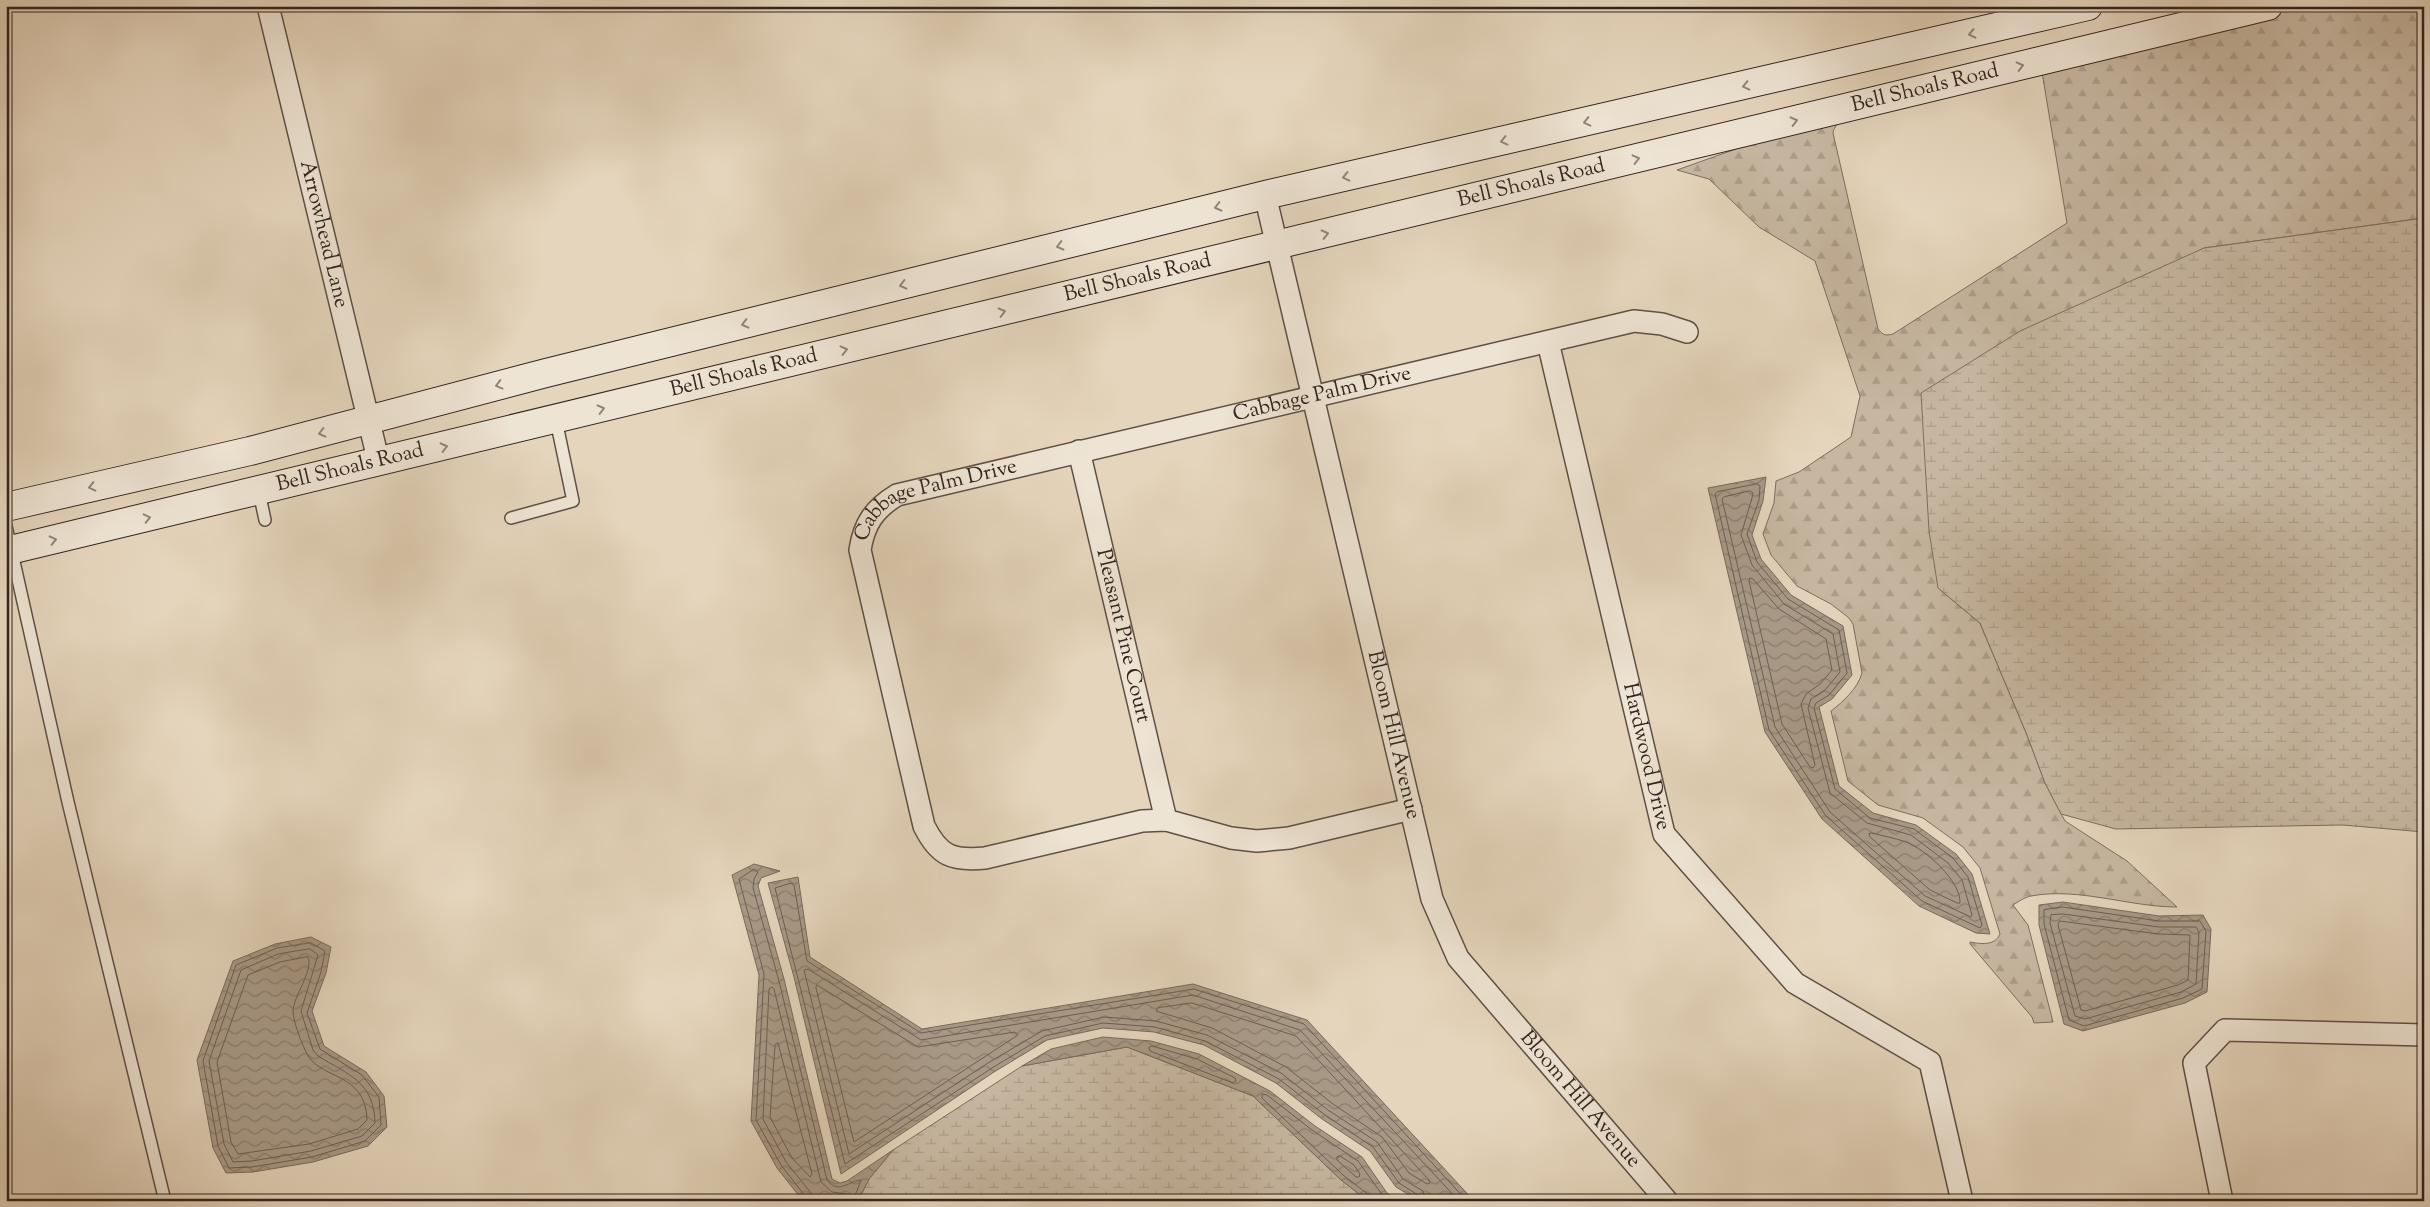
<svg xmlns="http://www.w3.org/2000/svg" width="2430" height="1207" viewBox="0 0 2430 1207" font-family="'Sorts Mill Goudy',serif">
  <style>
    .forest { fill: url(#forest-firs); stroke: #7c6e60 }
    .wetland { fill: url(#wetland-marsh); stroke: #7c6e60 }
    .water { fill: url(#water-waves); stroke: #796a5c }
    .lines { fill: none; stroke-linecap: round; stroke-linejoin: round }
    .shore { stroke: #6d5e52; stroke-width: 1 }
    .service-casing { stroke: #5f5046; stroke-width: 14 }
    .minor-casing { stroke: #5f5046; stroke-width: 24 }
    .secondary-casing { stroke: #32241e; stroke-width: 30 }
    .service { stroke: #eee4d3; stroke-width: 11 }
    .minor { stroke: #eee4d3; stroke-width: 21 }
    .secondary { stroke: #eee4d3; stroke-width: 28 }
    .oneway { stroke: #908478 }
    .labels { text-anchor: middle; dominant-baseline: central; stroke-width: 4.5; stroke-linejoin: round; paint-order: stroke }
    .street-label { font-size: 21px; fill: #32241e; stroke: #eee4d3 }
  </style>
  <defs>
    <pattern id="forest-firs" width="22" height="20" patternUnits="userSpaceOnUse" patternTransform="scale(1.25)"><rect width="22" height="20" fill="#c7b7a1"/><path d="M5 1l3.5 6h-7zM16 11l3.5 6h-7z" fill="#ab9d8a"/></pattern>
    <pattern id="wetland-marsh" width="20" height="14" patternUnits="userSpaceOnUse" patternTransform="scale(1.25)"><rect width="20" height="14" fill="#c7b7a1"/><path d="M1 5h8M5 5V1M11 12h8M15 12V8" fill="none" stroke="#ab9d8a"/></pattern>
    <pattern id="water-waves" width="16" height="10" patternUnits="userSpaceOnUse" patternTransform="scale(1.25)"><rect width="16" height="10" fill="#a89986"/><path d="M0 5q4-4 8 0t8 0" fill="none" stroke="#897d6d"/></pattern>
  </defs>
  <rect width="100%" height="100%" fill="#e5d5bc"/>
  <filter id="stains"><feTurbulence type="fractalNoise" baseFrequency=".004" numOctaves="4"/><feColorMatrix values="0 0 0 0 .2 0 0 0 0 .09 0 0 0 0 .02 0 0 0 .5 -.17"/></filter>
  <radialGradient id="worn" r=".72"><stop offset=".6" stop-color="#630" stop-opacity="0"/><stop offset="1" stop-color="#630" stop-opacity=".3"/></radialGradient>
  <!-- forest -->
  <path class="forest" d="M2291,6H2424V218L2204,248L1938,588L1980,623L2027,735L2045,783L2065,821L2127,861L2177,907C2129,907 2079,887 2031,896C2025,897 2018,902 2013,905L2028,925L2053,1022L2034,1023L2032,1017L1970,944V942C1981,944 1995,946 2000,934L1980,868L1963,847L1923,818L1878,805L1848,781L1831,711C1843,702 1858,688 1862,673L1853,624L1849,618L1831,604L1797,586L1771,555L1763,534L1774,503L1776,481L1799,472L1851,437L1860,396L1815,261L1759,227L1709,179L1677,170L1865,103C1855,110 1835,120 1833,133L1878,329C1883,335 1885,336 1893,334L2067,223L2040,60Z"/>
  <!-- wetland -->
  <g class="wetland">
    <polygon points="2424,218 2424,832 2343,825 2116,829 2061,814 2045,783 2027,735 1980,623 1938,588 1929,531 1921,393 2020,331 2204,248"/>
    <polygon points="1127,1047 1253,1096 1340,1179 1368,1201 858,1201 869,1179 893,1150 1022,1066"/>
  </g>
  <!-- water -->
  <g class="water">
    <polygon points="1766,477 1763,501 1752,535 1761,559 1791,595 1843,626 1852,675 1832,699 1819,707 1839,786 1873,813 1916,825 1956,854 1972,874 1990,934 1976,933 1919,906 1822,819 1765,732 1708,488"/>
    <polygon points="754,864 780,871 761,878 758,886 784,979 832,1179 840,1183 847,1181 893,1150 869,1179 858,1201 803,1201 777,1168 751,1121 759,975 732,875"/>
    <polygon points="798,877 810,957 922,1029 1193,984 1307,1020 1474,1201 1419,1201 1396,1187 1370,1151 1322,1119 1276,1083 1204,1045 1154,1032 1103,1028 1047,1040 994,1072 841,1174 794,977 768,883"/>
    <polygon points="2063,902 2159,916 2203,915 2211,929 2207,992 2185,1003 2083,1031 2064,1024 2039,925 2039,905"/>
    <polygon points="311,937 331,947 326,973 312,1011 324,1046 366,1072 384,1096 387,1127 368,1146 313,1162 253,1172 226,1173 213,1148 197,1060 233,961 275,944"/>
    <polygon points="1103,1037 1151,1041 1199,1054 1270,1091 1315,1126 1362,1157 1387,1193 1399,1201 1368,1201 1340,1179 1253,1096 1127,1047 1022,1066 1051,1049"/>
  </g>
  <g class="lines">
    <!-- shore -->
    <g class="shore">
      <polygon points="1757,484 1760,486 1759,500 1747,534 1757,562 1788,599 1839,630 1847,673 1829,695 1816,703 1814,708 1835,789 1870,818 1914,829 1953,858 1968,877 1982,925 1980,928 1922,901 1826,816 1769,730 1715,494 1717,492"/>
      <polygon points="1750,491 1753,493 1752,498 1741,535 1752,565 1784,604 1833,634 1840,672 1825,690 1811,699 1808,708 1830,793 1867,823 1911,835 1948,863 1962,880 1972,915 1971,917 1925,896 1830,812 1775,727 1722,499 1724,497"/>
      <polygon points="1750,578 1753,579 1779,609 1826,639 1832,670 1820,684 1806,694 1801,704 1815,765 1813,768 1810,767 1782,724 1749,581"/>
      <path d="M1872,833C1883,836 1895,838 1906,842C1925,849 1961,881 1960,903H1957L1930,890L1870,837L1869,834Z"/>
      <polygon points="2063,907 2159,921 2200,921 2206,931 2202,989 2183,998 2084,1026 2069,1020 2044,924 2044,910"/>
      <polygon points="2063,914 2159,927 2196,927 2199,932 2196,984 2181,992 2085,1019 2075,1016 2050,923 2051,915"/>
      <polygon points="2060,921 2158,934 2190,935 2188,980 2178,985 2085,1011 2081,1010 2058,925"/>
      <polygon points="311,943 325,951 321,972 307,1013 320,1049 362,1075 379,1097 381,1125 365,1141 312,1157 252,1167 229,1168 218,1146 203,1061 236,965 277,948"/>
      <path d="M310,949L318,955L301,1011L313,1050L318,1056C349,1075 374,1082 375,1123L362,1136L311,1151L252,1161L233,1162L224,1144L209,1061L241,970L278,954Z"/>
      <path d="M308,957C314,971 293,996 293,1012C294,1024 301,1041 306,1052C318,1080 366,1071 367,1120L358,1129L309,1144L238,1154L231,1142L217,1062L248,975L280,962Z"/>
      <polygon points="817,985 918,1047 1015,1032 1018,1035 854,1142 816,988"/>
      <polygon points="1192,1003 1296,1036 1429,1180 1430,1183 1427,1184 1409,1173 1382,1137 1333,1104 1286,1067 1212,1028 1156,1011 1158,1008"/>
      <polygon points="778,1043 812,1174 810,1177 792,1158 770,1117 775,1045"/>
      <polygon points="1152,1046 1197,1059 1235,1078 1236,1081 1233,1083 1150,1051 1149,1048"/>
      <polygon points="1340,1156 1354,1165 1360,1174 1359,1177 1356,1177 1337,1160 1337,1157"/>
      <path d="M806,1201L805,1196L781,1165L756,1120L764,974L739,879L754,869L758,872L754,879L753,888L779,981L827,1180C839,1195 848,1181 861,1180L853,1201"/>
      <polyline points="813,1201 811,1193 786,1162 763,1119 769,989 772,987 774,989 821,1182 832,1192 847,1194 847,1201"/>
      <polyline points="1371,1201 1369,1195 1343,1175 1262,1098 1262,1094 1267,1095 1312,1130 1358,1161 1383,1196 1389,1201"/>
      <polyline points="1420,1201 1418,1195 1399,1183 1373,1147 1325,1115 1279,1079 1205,1041 1155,1027 1103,1023 1045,1036 992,1068 845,1164 775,888 791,883 794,885 807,961 921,1033 1194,989 1304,1024 1467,1201"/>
      <polyline points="1426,1201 1423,1191 1403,1179 1377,1142 1328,1110 1281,1073 1207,1035 1156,1021 1104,1017 1042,1031 988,1063 849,1154 804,970 808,969 921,1040 1193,995 1300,1030 1459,1201"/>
    </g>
    <defs>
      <g id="service">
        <polyline points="259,492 265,520"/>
        <polyline points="511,518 573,501 556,420"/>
        <polyline points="6,526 68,802 165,1201"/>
      </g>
      <g id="minor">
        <path id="s1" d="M268,6L379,463"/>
        <path id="s2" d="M1265,195L1432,899L1458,958L1667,1201"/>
        <path id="s3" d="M1548,342L1664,834L1795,983L1930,1062L1962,1201"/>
        <path id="s4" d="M1079,451L1166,820"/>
        <path id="s5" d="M1411,809L1289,838L1257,841L1231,838L1166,820L1142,821L985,858C952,861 939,856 924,826L860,550C864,524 874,509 897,495L1634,321L1662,324L1687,332"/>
        <polyline points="2222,1201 2194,1063 2225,1030 2424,1035"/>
      </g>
      <g id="secondary">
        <polyline points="6,507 250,451 546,373 1265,195 2088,6"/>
        <path id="s6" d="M6,551L2268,6"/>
      </g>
    </defs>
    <!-- service casing -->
    <use href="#service" class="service-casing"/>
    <!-- minor casing -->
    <use href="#minor" class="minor-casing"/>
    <!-- secondary casing -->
    <use href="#secondary" class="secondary-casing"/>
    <!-- service -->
    <use href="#service" class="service"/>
    <!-- minor -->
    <use href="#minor" class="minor"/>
    <!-- secondary -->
    <use href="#secondary" class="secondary"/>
  </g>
  <!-- one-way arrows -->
  <defs><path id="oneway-chevron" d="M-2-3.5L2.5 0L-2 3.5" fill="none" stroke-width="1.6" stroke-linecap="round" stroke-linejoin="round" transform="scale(1.25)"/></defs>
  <g class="oneway">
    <use href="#oneway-chevron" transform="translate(1972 34) rotate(167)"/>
    <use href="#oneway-chevron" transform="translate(2020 66) rotate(-14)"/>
    <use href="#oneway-chevron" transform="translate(1746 86) rotate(167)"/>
    <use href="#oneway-chevron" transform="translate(1794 121) rotate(-14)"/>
    <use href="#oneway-chevron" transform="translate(1587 122) rotate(167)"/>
    <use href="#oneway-chevron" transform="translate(1504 141) rotate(167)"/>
    <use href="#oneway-chevron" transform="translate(1636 159) rotate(-14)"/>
    <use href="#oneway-chevron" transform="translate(1346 177) rotate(167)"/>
    <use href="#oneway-chevron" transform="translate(1218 207) rotate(166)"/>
    <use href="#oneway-chevron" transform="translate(1325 234) rotate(-14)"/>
    <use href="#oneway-chevron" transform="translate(1060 246) rotate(166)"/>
    <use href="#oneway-chevron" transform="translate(903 285) rotate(166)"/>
    <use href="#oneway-chevron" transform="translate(1002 312) rotate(-14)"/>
    <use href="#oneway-chevron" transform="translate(745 324) rotate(166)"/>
    <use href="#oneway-chevron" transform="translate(844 350) rotate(-14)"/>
    <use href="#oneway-chevron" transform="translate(499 385) rotate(165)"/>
    <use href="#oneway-chevron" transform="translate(601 409) rotate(-14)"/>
    <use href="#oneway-chevron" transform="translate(322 433) rotate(166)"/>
    <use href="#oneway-chevron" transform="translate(444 447) rotate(-14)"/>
    <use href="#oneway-chevron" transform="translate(92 487) rotate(167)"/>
    <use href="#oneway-chevron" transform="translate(147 518) rotate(-13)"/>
    <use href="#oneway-chevron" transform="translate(53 540) rotate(-13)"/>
  </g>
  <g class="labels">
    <!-- street labels -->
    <g class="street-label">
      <text stroke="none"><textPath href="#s6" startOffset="1974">Bell Shoals Road</textPath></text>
      <text stroke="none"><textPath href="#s6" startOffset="1569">Bell Shoals Road</textPath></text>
      <text stroke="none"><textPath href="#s1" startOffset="235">Arrowhead Lane</textPath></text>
      <text stroke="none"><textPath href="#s6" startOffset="1164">Bell Shoals Road</textPath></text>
      <text stroke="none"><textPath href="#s6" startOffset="759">Bell Shoals Road</textPath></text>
      <text stroke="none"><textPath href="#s5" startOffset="1301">Cabbage Palm Drive</textPath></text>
      <text stroke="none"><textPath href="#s6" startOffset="354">Bell Shoals Road</textPath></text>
      <text stroke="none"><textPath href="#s5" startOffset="896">Cabbage Palm Drive</textPath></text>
      <text stroke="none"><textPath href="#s4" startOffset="190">Pleasant Pine Court</textPath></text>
      <text stroke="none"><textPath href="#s2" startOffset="555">Bloom Hill Avenue</textPath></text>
      <text stroke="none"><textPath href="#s3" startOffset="426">Hardwood Drive</textPath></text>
      <text stroke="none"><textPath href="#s2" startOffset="975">Bloom Hill Avenue</textPath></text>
    </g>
  </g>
  <!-- margin -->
  <rect width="2430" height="1207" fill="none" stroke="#e5d5bc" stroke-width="25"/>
  <rect x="8" y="8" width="2415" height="1192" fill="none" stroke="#32241e" stroke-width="2.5"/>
  <rect x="12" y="12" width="2405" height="1182" fill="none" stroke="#32241e"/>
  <rect width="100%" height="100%" filter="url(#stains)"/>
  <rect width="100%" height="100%" fill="url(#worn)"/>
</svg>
